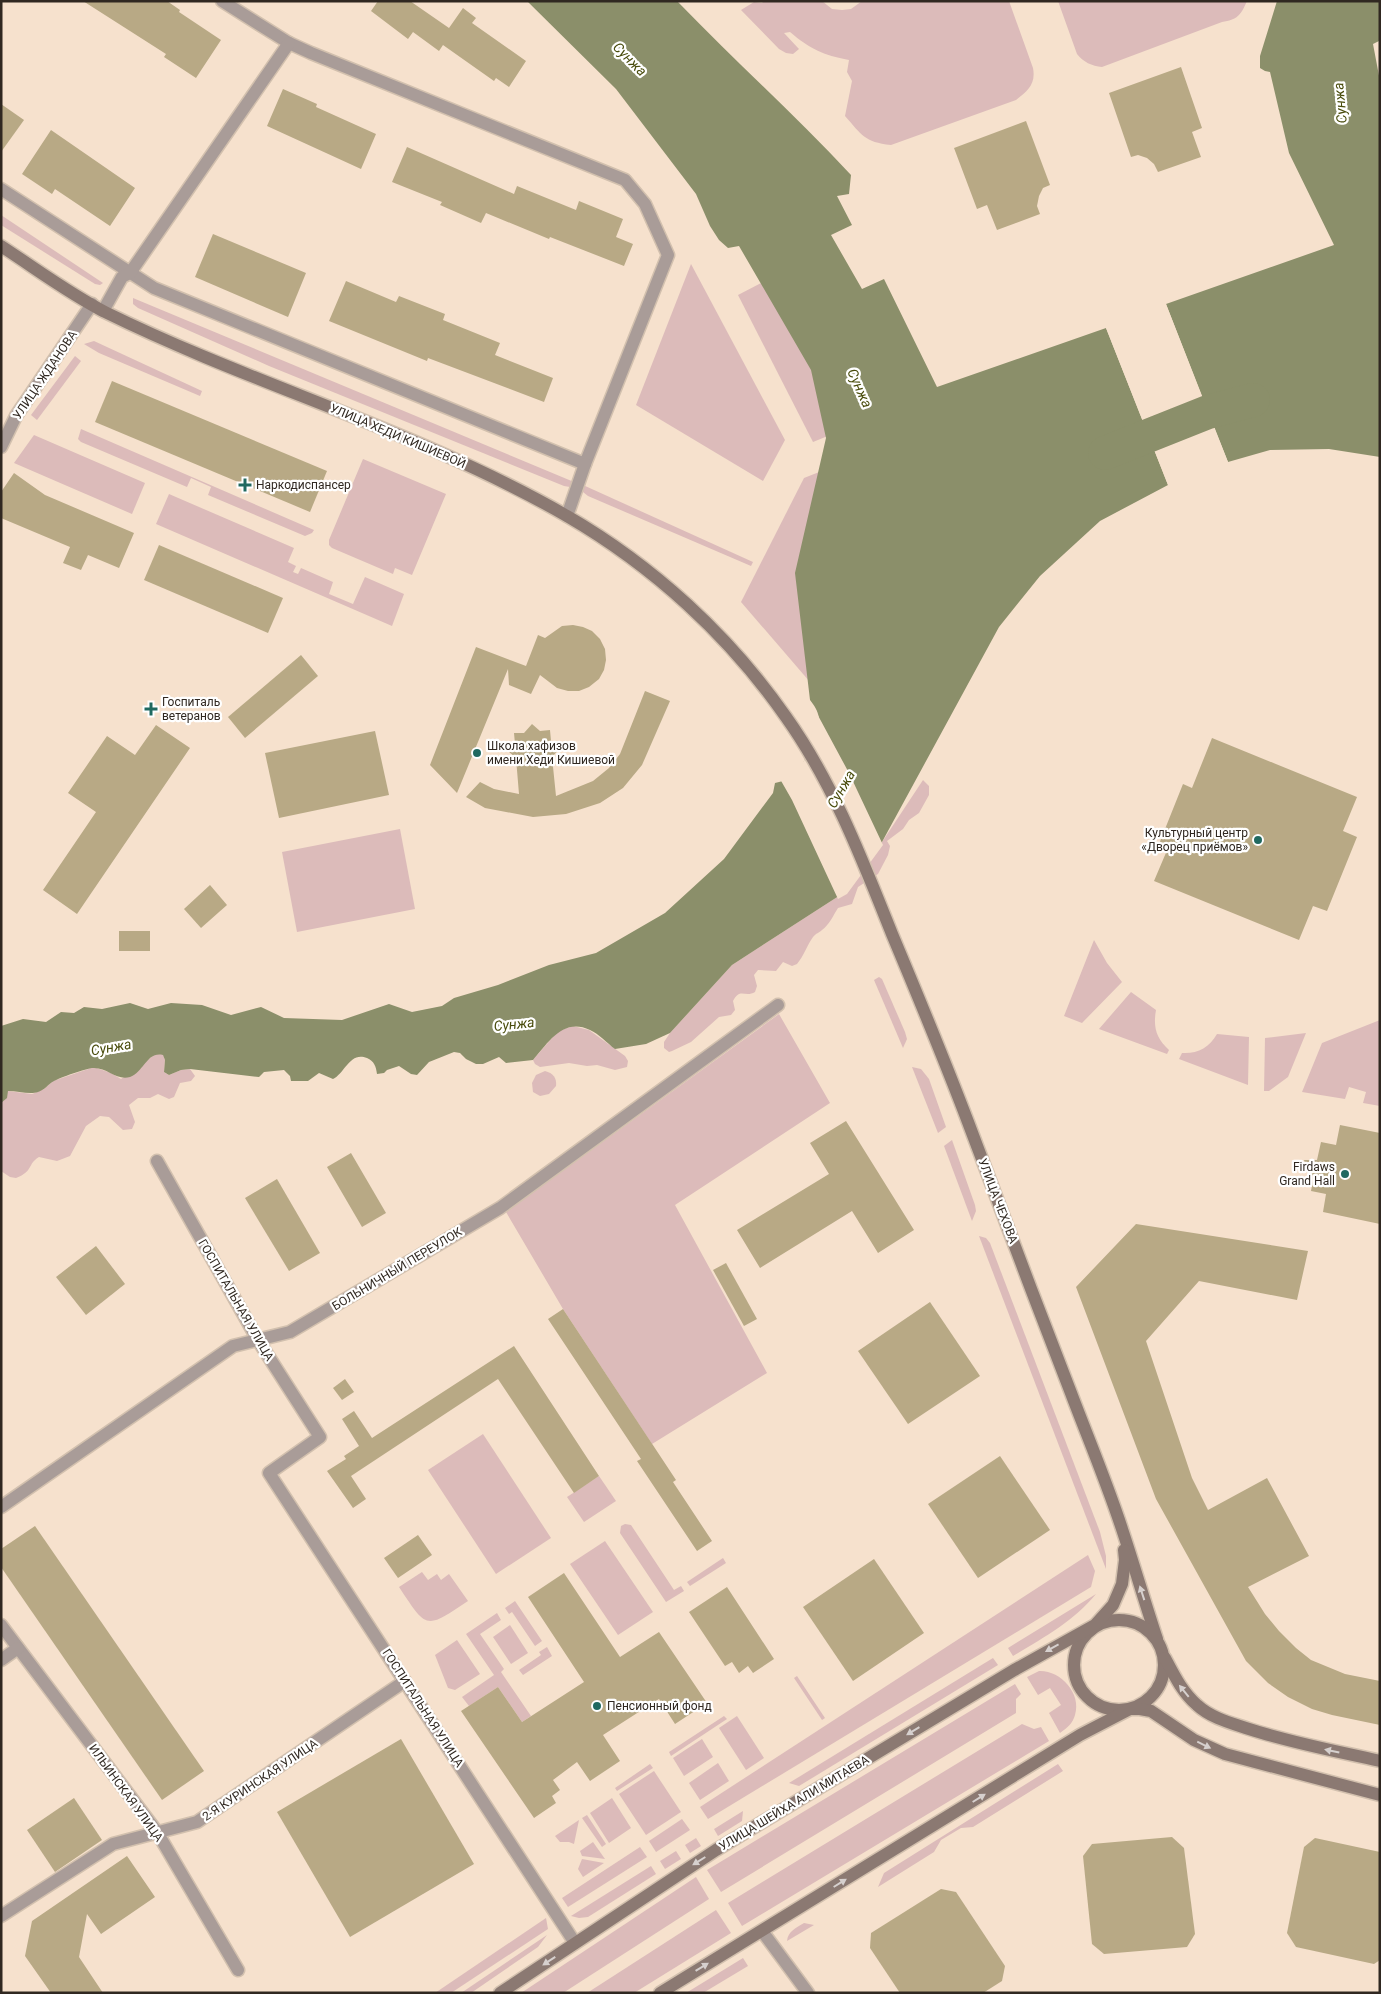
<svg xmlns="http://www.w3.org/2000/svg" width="1381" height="1994" viewBox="0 0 1381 1994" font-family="Roboto,sans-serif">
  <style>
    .green { fill: #dcbbba }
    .water { fill: #8b8f6a }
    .pier { fill: #f6e1cd }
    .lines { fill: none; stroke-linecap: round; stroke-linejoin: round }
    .river { stroke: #8b8f6a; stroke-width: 34 }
    .building { fill: #b8a985 }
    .minor-casing { stroke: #d2c0ae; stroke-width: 15 }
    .tertiary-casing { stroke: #d2c0ae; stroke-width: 15 }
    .secondary-casing { stroke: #d2c0ae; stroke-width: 15 }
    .minor { stroke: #a99c98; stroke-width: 12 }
    .tertiary { stroke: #a99c98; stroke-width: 12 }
    .secondary { stroke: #8b7972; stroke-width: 12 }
    .oneway { fill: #d6d0ce }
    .poi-dot { fill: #206960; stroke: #fff; stroke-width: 2 }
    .labels { text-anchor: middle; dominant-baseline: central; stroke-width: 4.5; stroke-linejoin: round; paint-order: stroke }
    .street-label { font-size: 12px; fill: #302821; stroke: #fff }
    .poi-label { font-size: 12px; fill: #302821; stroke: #fff; text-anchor: start }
    .water-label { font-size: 14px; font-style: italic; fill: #494c0c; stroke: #fff }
  </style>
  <rect width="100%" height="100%" fill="#f6e1cd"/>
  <!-- green -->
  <g class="green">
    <path d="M764,1H822L832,9L842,10L851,9L862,1H1009L1033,68C1036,84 1028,91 1016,100L891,145C864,142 862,135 845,116L852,81L847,72L849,60C823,55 810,49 790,32L784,33L799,49L793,54L786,53L779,49L741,10L754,2L762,3Z"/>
    <path d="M1058,1H1247C1241,15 1237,20 1222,22L1102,67C1092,66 1083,62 1077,54Z"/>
    <polygon points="1,215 103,283 100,285 95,284 1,225"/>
    <polygon points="831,247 919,399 813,442 738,295"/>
    <polygon points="691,264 785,440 763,481 636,405"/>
    <polygon points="133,298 574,482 570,487 564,486 269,366 138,308 133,304"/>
    <polygon points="94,341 202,391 200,396 99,353 84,344"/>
    <polygon points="75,356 81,361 37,420 31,415"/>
    <polygon points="1003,399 822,696 741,602 804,478"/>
    <polygon points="81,429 314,530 312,533 305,536 208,495 211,487 191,478 187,487 81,442 78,439"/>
    <polygon points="34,435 145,483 132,514 14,463"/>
    <polygon points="363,459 446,494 412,575 395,568 393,574 332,548 329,545 329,540"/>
    <polygon points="583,485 753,562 751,566 588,496 583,492"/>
    <polygon points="169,494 294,548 288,562 296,566 293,572 298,574 301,568 333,582 329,594 353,604 365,577 404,594 392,626 156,524"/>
    <path d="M923,780L929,786V795L919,813L909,820L903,829L887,841L890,846L888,855L878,874L858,887L852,904L838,908C833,916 829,925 822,930C819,933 816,933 813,937C807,945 804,956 797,964L792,966L783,962L776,971L758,970L754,975L757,986L755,992C745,998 740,987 733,1001L735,1010L731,1015L719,1017L691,1042L672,1051L669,1052L664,1048V1042L670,1033L732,965L845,892L882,842Z"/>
    <polygon points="400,829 415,909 297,932 282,852"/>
    <polygon points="1094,940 1107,963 1122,982 1082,1023 1064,1016"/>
    <polygon points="879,977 882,979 905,1032 907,1039 903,1048 874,980"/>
    <path d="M1131,992L1156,1010C1153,1027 1156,1038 1169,1050L1167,1054L1099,1029Z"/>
    <polygon points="779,1014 830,1103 675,1205 767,1373 652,1444 563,1309 506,1212"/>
    <polygon points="1380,1020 1380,1106 1363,1103 1366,1092 1349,1087 1345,1099 1302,1092 1322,1043"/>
    <polygon points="573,1026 589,1030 625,1056 628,1061 627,1067 615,1070 597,1065 587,1066 569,1063 540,1067 535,1064 533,1060 558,1031"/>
    <polygon points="1306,1033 1288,1077 1269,1091 1264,1091 1265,1038"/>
    <path d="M1217,1034L1249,1037L1248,1085L1179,1059L1182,1053C1197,1054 1209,1048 1217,1034Z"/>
    <path d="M157,1053L163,1054L165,1060L164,1072L169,1075L181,1070L190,1069L195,1076L191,1081L180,1083L174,1097L169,1099L158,1094L150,1098H138L129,1105L135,1122L132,1129L123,1130L109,1117L100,1116L86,1126L70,1156L57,1161L39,1157C27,1164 34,1171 16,1178L10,1177L1,1171V1103L8,1091L32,1094L44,1089L53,1081L94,1067L111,1073L121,1079Z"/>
    <polygon points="912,1067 921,1069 929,1079 946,1127 938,1133"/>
    <path d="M545,1071C553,1073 557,1078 556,1086L549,1094L540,1096L533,1092L532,1083L536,1075Z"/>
    <polygon points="952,1140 975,1205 976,1211 972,1221 944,1146"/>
    <polygon points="979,1236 986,1238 990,1243 1100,1532 1106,1556 1106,1569"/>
    <polygon points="483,1434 551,1538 496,1574 428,1470"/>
    <polygon points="599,1476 616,1501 584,1522 567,1497"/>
    <polygon points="625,1524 631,1525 674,1590 681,1586 684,1591 666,1602 620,1533 621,1526"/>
    <polygon points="605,1541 653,1612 618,1635 570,1564"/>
    <polygon points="1088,1555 1095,1571 1091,1587 708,1819 700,1807"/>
    <polygon points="723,1558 726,1563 690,1586 687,1582"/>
    <path d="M422,1572L428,1580L437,1574L441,1580L449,1574L468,1601C425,1630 427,1629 399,1587Z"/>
    <path d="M1096,1594C1074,1621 1043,1638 1013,1656L1008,1648Z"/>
    <polygon points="515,1601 542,1641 535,1646 512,1612 509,1614 505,1608"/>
    <polygon points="497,1613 501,1620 480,1634 504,1669 501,1672 531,1716 522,1722 498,1687 469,1706 462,1697 494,1675 466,1634"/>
    <polygon points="510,1625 528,1653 511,1664 493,1637"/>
    <polygon points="457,1640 480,1674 455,1690 448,1688 435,1655"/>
    <polygon points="547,1647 552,1656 523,1675 519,1670 541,1655 539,1652"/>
    <polygon points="993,1658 998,1665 799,1786 789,1783"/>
    <path d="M1039,1671C1060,1670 1082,1693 1075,1715C1073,1723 1067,1728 1060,1733L1049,1713L1061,1705L1050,1688L1038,1695L1027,1677Z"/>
    <polygon points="797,1676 825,1718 822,1720 794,1678"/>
    <polygon points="1015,1684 1021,1694 1016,1699 1016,1713 721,1892 707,1870"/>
    <polygon points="724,1716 727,1719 671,1756 669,1752"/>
    <polygon points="737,1716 764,1758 746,1770 719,1728"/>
    <polygon points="1022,1724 1034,1729 1041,1727 1049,1741 742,1926 728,1903"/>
    <polygon points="702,1739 713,1757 684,1776 673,1758"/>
    <polygon points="718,1763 729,1781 700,1800 689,1783"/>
    <polygon points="650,1764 653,1768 617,1791 615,1788"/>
    <polygon points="1058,1764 1063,1771 973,1827 961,1828 941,1840 934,1852 878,1887 884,1873"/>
    <polygon points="654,1771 681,1812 646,1835 619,1794"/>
    <polygon points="612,1798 631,1828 609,1843 590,1813"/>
    <polygon points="743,1811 742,1821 718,1836 714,1829"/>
    <polygon points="587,1815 606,1844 602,1847 582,1818"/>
    <polygon points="682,1819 690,1830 656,1852 649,1841"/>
    <polygon points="579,1820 574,1844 569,1842 560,1842 555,1836"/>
    <polygon points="696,1838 701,1846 690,1853 685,1845"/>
    <polygon points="593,1842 605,1859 582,1856 580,1851"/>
    <polygon points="640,1847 647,1857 568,1907 562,1898"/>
    <polygon points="676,1851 681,1859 665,1869 660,1861"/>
    <polygon points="582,1859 604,1863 583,1877 578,1869"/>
    <polygon points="651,1866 656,1874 588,1917 579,1918 571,1916"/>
    <polygon points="696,1877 709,1899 563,1993 521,1993"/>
    <polygon points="716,1910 731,1933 634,1993 587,1993"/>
    <polygon points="546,1918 548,1929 451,1993 435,1993"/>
    <path d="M804,1923L814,1925L787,1941C788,1931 796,1928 804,1923Z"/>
    <polygon points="547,1935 538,1947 471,1993 461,1993"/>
    <polygon points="743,1958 748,1966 703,1993 686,1993"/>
  </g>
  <!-- water -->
  <g class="water">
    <path d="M527,1H677C734,60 795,115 851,175L849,194L837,196L852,225L831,235L862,289L884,279L937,387L1106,328L1168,485L1100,521L1040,576L999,627L882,842L845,892L732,965L670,1033L646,1044L615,1049C607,1043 599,1034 590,1030C563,1017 548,1043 533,1060L506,1063L499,1057L483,1064H476L466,1059L460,1053L454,1052L429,1062L417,1075L411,1074L399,1066L387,1070L384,1073L377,1074C376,1066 374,1061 367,1058C350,1051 345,1073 333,1079L319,1073L308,1081H291L290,1076L284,1070L264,1072L259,1077L190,1069L181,1070L169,1075L164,1072L165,1060L163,1055C147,1051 144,1072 130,1077C117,1081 108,1068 94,1068C89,1067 59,1078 54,1081C48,1084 45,1090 38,1092C30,1095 18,1091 8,1091L7,1098L1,1103V1026L23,1019L46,1022L61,1012L74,1013L84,1007L102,1009L130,1003L148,1009L171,1003L202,1005L231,1015L261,1007L284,1018L342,1020L389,1004L412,1012L442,1006L454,998L498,985L549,965L596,953L665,913L724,859L773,793L775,783L795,778C802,767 820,730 819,718C818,711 814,705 810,700L795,573L826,438L811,370L739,246L728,248L719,240L710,226L696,194L616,89Z"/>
    <polygon points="1277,1 1379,1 1380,3 1379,41 1373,44 1380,81 1380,457 1329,449 1270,450 1228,462 1166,304 1334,245 1289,153 1270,72 1265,71 1260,68 1260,56"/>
  </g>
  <!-- pier -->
  <g class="pier">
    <polygon points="1166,304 1208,412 1228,462 1226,463 1164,305"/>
    <polygon points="1108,327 1170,484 1168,485 1106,328"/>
    <polygon points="807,695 849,773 883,845 847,894 838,899 792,800 780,779 793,776 808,755 810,747 812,732 817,719"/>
  </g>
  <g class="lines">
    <!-- river -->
    <polyline class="river" points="1105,453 1208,412 1253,400"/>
  </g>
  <!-- building -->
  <g class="building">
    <polygon points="83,1 167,1 180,10 179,12 221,40 196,78 164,57 166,54"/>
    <polygon points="378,1 410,1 449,28 463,8 476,18 472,23 526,61 509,87 496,78 494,81 443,45 439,51 413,32 408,39 371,11"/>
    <polygon points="1181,67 1202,128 1192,132 1201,157 1158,172 1154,164 1147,158 1138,155 1131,157 1109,93"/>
    <polygon points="283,89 317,104 316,107 376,134 361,169 267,126"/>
    <polygon points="1,104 24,120 1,152"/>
    <polygon points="1026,121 1050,185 1043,188 1039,196 1037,206 1040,214 997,230 987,205 977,209 954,148"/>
    <polygon points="51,130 135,188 110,226 55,189 52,194 22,174"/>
    <polygon points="407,147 514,194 517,186 576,210 579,201 623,219 616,237 633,244 624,266 550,237 549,239 486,213 481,223 440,205 442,202 392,182"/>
    <polygon points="213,234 306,273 288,317 195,277"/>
    <polygon points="346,281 396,302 399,296 445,314 443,320 500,343 495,355 553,378 544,402 428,358 427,361 329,321"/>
    <polygon points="112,381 327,471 310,512 95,422"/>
    <polygon points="14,473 45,495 134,533 119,568 88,555 81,570 63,563 70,547 1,518 1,492"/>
    <polygon points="159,545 283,598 268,633 144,580"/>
    <polygon points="573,625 583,627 592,631 600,639 605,649 606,660 604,670 599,679 589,687 579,691 568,691 557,688 540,675 531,694 509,685 508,669 457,793 430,765 476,647 526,666 538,635 545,638 562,626"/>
    <polygon points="301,655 318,676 245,738 228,717"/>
    <polygon points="645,691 670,701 642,765 623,788 600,803 566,814 533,817 485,808 466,797 480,782 494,789 519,794 516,758 508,751 515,744 514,733 524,733 532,724 540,731 550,730 551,741 560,748 552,757 556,796 593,781 609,768 620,754"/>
    <polygon points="156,725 190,748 77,914 43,890 96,812 68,793 107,736 135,755"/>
    <polygon points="375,731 389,795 279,818 265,753"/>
    <polygon points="1212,738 1357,797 1343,831 1357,837 1327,911 1313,906 1299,940 1154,881 1168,848 1159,844 1183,784 1192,788"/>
    <polygon points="210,885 227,905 201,928 184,909"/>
    <rect x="119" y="931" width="31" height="20"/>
    <polygon points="846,1121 914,1230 878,1253 852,1211 760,1268 737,1230 829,1174 810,1143"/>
    <polygon points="1340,1125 1380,1133 1380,1224 1323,1212 1326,1194 1311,1191 1314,1176 1308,1173 1304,1160 1317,1160 1321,1142 1336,1145"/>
    <polygon points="351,1153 386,1213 362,1227 327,1167"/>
    <polygon points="277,1179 320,1253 289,1271 245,1198"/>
    <polygon points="1136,1224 1308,1251 1297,1300 1199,1281 1146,1341 1192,1478 1208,1510 1267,1478 1309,1556 1248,1587 1265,1614 1279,1631 1296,1648 1311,1660 1345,1674 1380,1681 1380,1725 1332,1715 1312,1709 1288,1697 1268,1683 1246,1661 1156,1499 1076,1287"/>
    <polygon points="96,1246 125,1284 86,1315 56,1277"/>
    <polygon points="726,1263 757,1319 744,1326 713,1270"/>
    <polygon points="930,1302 980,1376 908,1424 858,1351"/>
    <polygon points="563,1309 676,1480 673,1482 712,1541 697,1551 637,1461 641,1459 548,1319"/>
    <polygon points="514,1346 599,1476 574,1493 498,1379 351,1476 366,1499 353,1508 327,1471 346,1459 344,1456 359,1446 342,1419 354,1411 372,1438"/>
    <polygon points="345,1379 354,1392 342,1400 333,1388"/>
    <polygon points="1000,1456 1050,1530 978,1578 928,1504"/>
    <polygon points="35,1526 204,1771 162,1800 1,1567 1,1549"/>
    <polygon points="418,1535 432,1555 398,1578 384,1558"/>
    <polygon points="874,1559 924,1633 853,1681 803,1607"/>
    <polygon points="564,1573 620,1657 659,1632 707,1703 675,1724 659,1699 603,1735 620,1761 590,1781 577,1762 553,1780 560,1790 552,1796 556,1803 534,1818 461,1711 498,1687 522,1722 584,1682 528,1597"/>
    <polygon points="727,1587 774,1659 753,1673 748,1666 739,1673 732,1662 725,1666 689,1612"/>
    <polygon points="401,1739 474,1864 350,1937 277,1812"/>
    <polygon points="74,1798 102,1840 55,1872 27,1830"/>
    <polygon points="1172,1837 1184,1848 1195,1934 1187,1947 1104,1954 1092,1944 1083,1856 1092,1844"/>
    <polygon points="1315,1838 1380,1852 1380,1960 1374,1964 1296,1947 1287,1933 1304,1847"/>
    <polygon points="127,1856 155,1897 101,1934 87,1914 79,1957 103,1993 51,1993 25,1956 32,1921"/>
    <polygon points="941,1889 956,1892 1005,1966 1002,1981 983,1993 900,1993 870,1948 871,1933"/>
  </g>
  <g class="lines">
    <defs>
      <g id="minor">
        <polyline points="1,189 154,288 585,464 668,255 645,204 625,180 311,53 289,43 222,1"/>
        <polyline points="103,311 122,277 130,273 289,43"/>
        <polyline points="1,447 16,416 92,304"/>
        <polyline points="567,516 585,464"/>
        <polyline points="157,1161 258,1340 320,1437 269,1473 575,1943"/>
        <polyline points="1,1507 233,1346 290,1332 500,1208 778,1005"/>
        <polyline points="1,1625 157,1832 238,1970"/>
        <polyline points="1,1660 18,1648"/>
        <polyline points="1,1916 113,1844 197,1822 405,1681"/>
      </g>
      <polyline id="tertiary" points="762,1931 808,1993"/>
      <g id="secondary">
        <path d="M1,246C35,268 71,295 107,313C258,387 421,432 567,516C653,566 729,635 786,717C833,783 862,859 892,934C918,996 944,1059 968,1122C1002,1212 1036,1303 1071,1393C1088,1438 1107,1483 1122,1529C1134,1565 1145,1603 1157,1639"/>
        <circle cx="1119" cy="1665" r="45"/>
        <path d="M1165,1658C1174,1675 1182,1692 1197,1705C1211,1718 1231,1723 1249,1729C1292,1743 1336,1751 1380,1761"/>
        <polyline points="500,1993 716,1850 1016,1669 1095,1625 1113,1605 1122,1584 1125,1560 1124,1550"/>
        <polyline points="660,1993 1080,1735 1130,1709 1140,1709 1151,1711 1194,1740 1225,1754 1380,1795"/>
      </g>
    </defs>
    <!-- minor casing -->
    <use href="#minor" class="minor-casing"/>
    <!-- tertiary casing -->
    <use href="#tertiary" class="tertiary-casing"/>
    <!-- secondary casing -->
    <use href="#secondary" class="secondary-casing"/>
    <!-- minor -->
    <use href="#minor" class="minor"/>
    <!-- tertiary -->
    <use href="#tertiary" class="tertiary"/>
    <!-- secondary -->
    <use href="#secondary" class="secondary"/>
  </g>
  <!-- one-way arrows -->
  <defs><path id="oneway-solid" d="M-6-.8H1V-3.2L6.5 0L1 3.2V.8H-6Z" transform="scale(1.25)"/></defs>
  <g class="oneway">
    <use href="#oneway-solid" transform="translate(1142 1593) rotate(-108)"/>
    <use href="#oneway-solid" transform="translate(1052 1648) rotate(151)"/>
    <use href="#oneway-solid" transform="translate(1184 1691) rotate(-129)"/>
    <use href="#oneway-solid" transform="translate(913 1731) rotate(149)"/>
    <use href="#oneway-solid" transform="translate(1204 1745) rotate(26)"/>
    <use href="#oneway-solid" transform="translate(1332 1751) rotate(-168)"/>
    <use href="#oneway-solid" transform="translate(979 1798) rotate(-32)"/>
    <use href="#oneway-solid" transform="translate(699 1861) rotate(148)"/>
    <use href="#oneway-solid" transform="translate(840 1883) rotate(-32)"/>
    <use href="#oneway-solid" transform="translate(549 1961) rotate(147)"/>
    <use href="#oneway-solid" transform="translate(702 1967) rotate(-31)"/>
  </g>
  <!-- markers -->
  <g class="poi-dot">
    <path d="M242.5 477.5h5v5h5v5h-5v5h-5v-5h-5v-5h5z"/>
    <path d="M148.5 701.5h5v5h5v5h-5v5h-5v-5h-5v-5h5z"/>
    <circle cx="477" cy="753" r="5"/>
    <circle cx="1258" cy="840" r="5"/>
    <circle cx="1345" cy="1174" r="5"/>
    <circle cx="597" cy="1706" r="5"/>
  </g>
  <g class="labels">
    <!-- street labels -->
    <g class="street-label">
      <text transform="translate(45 375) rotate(-56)">УЛИЦА ЖДАНОВА</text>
      <text transform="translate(398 436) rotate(23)">УЛИЦА ХЕДИ КИШИЕВОЙ</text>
      <text transform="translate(998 1201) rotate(69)">УЛИЦА ЧЕХОВА</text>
      <text transform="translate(397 1269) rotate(-31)">БОЛЬНИЧНЫЙ ПЕРЕУЛОК</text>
      <text transform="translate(236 1300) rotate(60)">ГОСПИТАЛЬНАЯ УЛИЦА</text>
      <text transform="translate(423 1708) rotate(57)">ГОСПИТАЛЬНАЯ УЛИЦА</text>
      <text transform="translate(260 1780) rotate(-34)">2-Я КУРИНСКАЯ УЛИЦА</text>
      <text transform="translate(126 1793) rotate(54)">ИЛЬИНСКАЯ УЛИЦА</text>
      <text transform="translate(794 1803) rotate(-31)">УЛИЦА ШЕЙХА АЛИ МИТАЕВА</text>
    </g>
    <!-- poi labels -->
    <g class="poi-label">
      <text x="256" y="485">Наркодиспансер</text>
      <text x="162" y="702">Госпиталь<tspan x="162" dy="14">ветеранов</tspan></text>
      <text x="487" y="746">Школа хафизов<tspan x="487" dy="14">имени Хеди Кишиевой</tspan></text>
      <text x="1248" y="833" text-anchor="end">Культурный центр<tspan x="1248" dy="14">«Дворец приёмов»</tspan></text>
      <text x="1335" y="1167" text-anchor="end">Firdaws<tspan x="1335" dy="14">Grand Hall</tspan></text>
      <text x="607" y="1706">Пенсионный фонд</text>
    </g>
    <!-- water labels -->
    <g class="water-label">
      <text transform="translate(630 59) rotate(45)">Сунжа</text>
      <text transform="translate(1340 103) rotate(-95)">Сунжа</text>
      <text transform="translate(860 388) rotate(66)">Сунжа</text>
      <text transform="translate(841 789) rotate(-60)">Сунжа</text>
      <text transform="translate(514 1024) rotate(-6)">Сунжа</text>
      <text transform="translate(111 1047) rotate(-10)">Сунжа</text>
    </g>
  </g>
  <!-- border -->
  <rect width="1381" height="1994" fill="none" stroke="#302821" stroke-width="5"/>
</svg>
